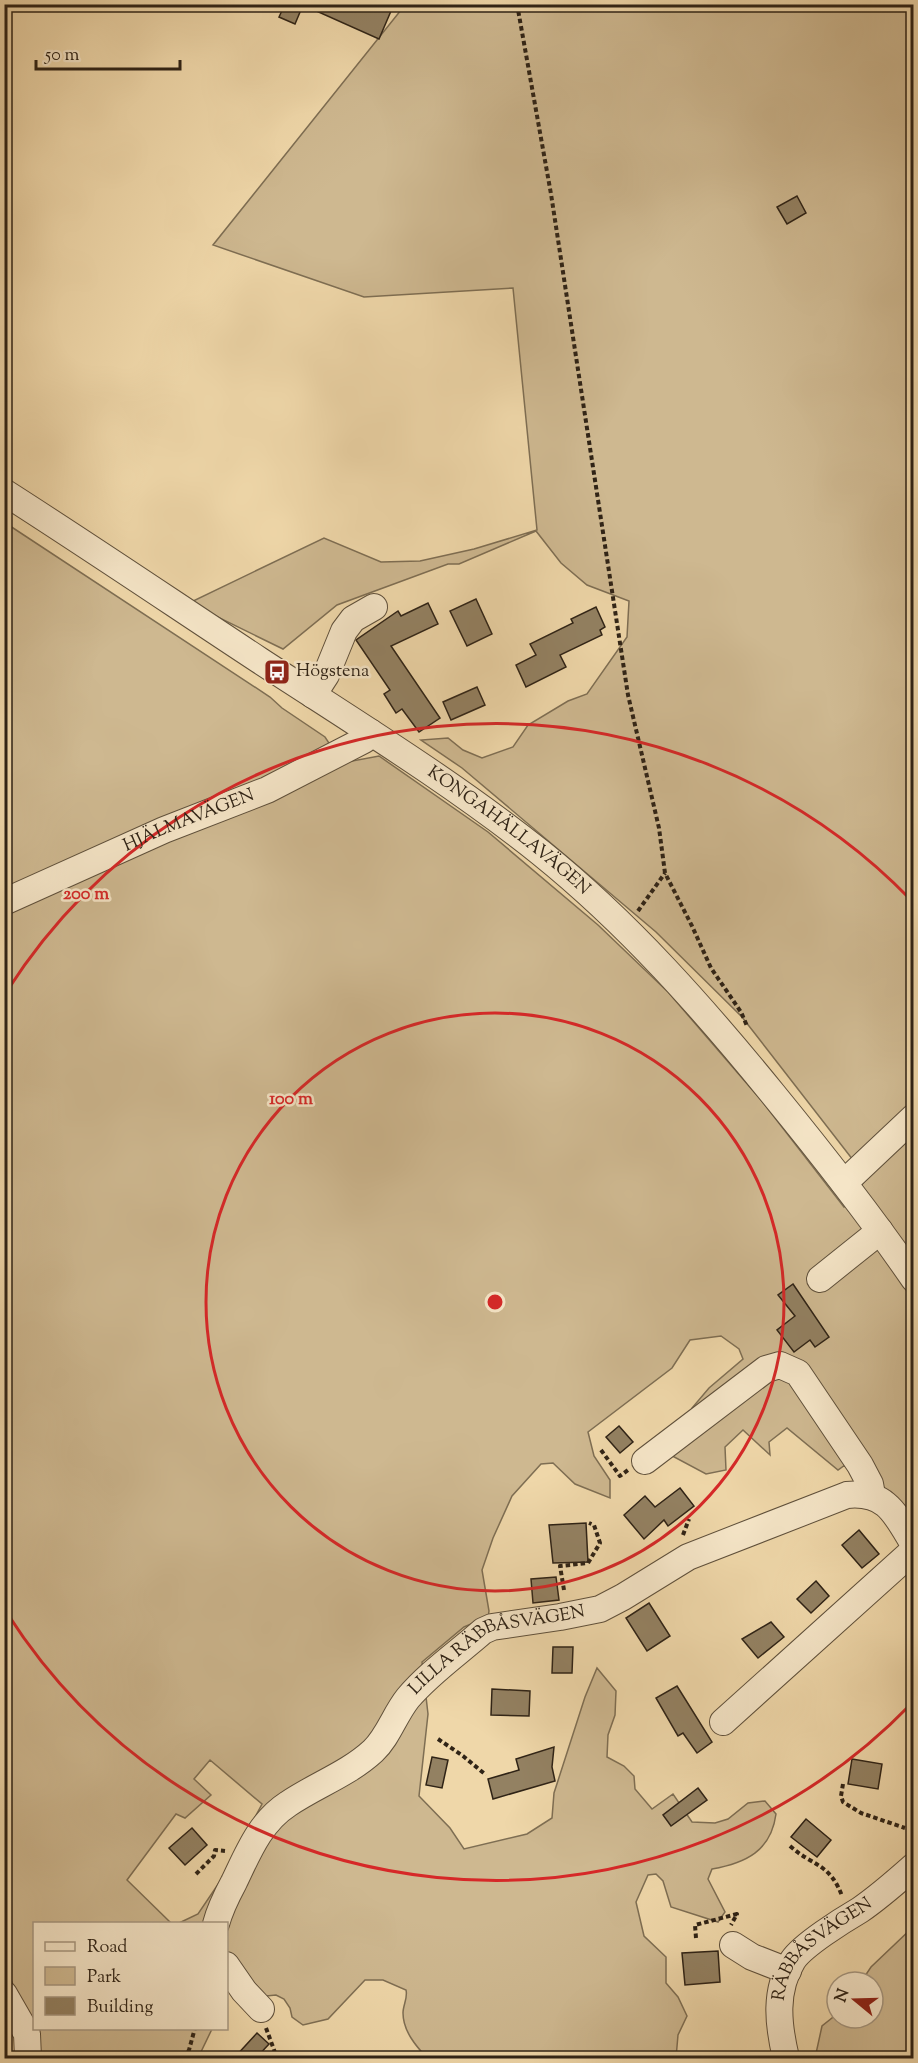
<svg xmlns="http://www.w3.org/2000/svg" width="918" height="2063" viewBox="0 0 918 2063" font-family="'Sorts Mill Goudy',serif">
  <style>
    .green { fill: #ceb890; stroke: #7e6e53; stroke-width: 1.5 }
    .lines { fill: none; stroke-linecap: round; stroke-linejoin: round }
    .stream { stroke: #7b6a50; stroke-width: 6 }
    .building { fill: #938162; stroke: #2f2316; stroke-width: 1.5 }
    .minor-casing { stroke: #5f503b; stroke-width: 28 }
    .path { stroke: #2f2316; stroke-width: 4; stroke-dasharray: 4.5 3; stroke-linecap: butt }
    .minor { stroke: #f5e5c7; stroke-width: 26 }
    .ring { fill: none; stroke: #d62828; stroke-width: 3 }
    .labels { text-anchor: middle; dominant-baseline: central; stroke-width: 5; stroke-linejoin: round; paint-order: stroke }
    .poi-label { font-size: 18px; fill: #2f2316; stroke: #f5e5c7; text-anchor: start }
    .street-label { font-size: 18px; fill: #2f2316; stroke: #f5e5c7 }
    .centre { fill: #d62828; stroke: #f5e5c7; stroke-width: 3 }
    .ring-label { font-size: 18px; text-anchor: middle; font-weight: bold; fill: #d62828; stroke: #f5e5c7; stroke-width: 5; stroke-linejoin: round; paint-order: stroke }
  </style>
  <rect width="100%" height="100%" fill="#efd7a9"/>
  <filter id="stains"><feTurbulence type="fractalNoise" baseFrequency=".00333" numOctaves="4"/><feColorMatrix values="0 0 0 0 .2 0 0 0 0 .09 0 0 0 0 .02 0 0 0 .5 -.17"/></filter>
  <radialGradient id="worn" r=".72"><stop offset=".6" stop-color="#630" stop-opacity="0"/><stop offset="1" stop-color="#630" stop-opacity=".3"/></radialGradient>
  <!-- green -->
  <g class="green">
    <path d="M405,5H913V1561L845,1465L838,1470L787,1428L769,1442L770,1455L743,1430L725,1447L726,1470L706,1474L663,1451L688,1422L692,1408L709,1388L743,1359L739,1349L721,1336L690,1340L672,1368L588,1432L594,1456L610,1480V1498L575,1484L553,1463L541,1464L512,1496L493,1538L482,1570L489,1611L488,1617L464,1627L422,1662L428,1714L419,1796L450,1828L464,1849L527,1834L552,1818L554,1793L585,1697L597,1668L616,1691L615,1715L608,1735L607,1757L624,1766L634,1776L635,1789L652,1809L673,1794L692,1822L715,1823L728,1819L748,1803L765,1801L776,1814C771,1851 746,1863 712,1869L708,1879L725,1912L718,1922L671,1907L663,1881L656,1874L648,1875L636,1902L644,1936L666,1957V1983L678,1997L687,2016L678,2035L676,2058H427C416,2046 403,2031 403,2013C403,2005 408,1998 406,1990L383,1980H365L328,2019L303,2025L292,2017L290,2008L284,1999L276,1995L266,1996L227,1980L226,1924L179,1923L198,1914L223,1877L262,1804L210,1760L194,1779L211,1795L185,1818L176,1814L127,1880L171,1923L34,1924V2028L212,2029L198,2058H37L32,2033L4,1962V522L270,697L282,708L325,737L342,763L379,756L488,832L598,925L668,992L761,1100L844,1207L867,1178L742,1017L656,932L462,768L421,740L448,738L463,750L482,758L513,747L528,725L568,701L587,694L627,637L629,601L587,585L561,563L536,531L459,564H448L337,605L283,649L189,603L324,538L381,562L420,561L474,549L537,530L513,288L364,297L213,245Z"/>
    <polygon points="913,1927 913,2058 815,2058 822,2026 837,2014 837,2018 873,2018 873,1982 861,1982 871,1967"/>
  </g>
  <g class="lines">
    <!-- stream -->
    <polyline class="stream" points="905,1284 914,1298"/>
  </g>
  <!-- building -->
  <g class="building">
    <polygon points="285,4 394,4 379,39 303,5 295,24 279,17"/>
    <polygon points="797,196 806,213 787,224 777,207"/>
    <polygon points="476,599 492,634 467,646 450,611"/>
    <polygon points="428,603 438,624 391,646 440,718 419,732 402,709 396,713 384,694 390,690 356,640 398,611 401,616"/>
    <polygon points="596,607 605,627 600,630 602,635 560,655 566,667 526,687 516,665 536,655 530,644 573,623 571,619"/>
    <polygon points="477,687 485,705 451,720 443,702"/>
    <polygon points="793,1284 829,1337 815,1347 810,1340 794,1352 777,1330 795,1316 778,1295"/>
    <polygon points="619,1426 633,1442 620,1453 606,1437"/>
    <polygon points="680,1488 694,1506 668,1526 664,1520 644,1539 624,1515 645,1496 655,1507"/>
    <polygon points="586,1523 588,1562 553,1563 549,1525"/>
    <polygon points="859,1530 879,1554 862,1568 842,1545"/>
    <polygon points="556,1577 559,1600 533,1603 531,1579"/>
    <polygon points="816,1581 829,1596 811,1613 797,1599"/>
    <polygon points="649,1603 670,1636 647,1651 626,1618"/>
    <polygon points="771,1622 784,1637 758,1658 742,1639"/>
    <polygon points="553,1647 573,1647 572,1673 552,1673"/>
    <polygon points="677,1686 712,1742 697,1753 683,1733 678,1736 656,1698"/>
    <polygon points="492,1689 530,1691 529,1716 491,1715"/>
    <polygon points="554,1747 552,1767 555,1781 493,1799 488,1779 519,1770 516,1759"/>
    <polygon points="432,1757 448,1760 442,1788 426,1785"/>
    <polygon points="852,1759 882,1764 878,1789 848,1784"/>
    <polygon points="698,1788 707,1800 671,1826 663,1815"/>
    <polygon points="806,1819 831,1840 817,1857 791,1837"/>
    <polygon points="192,1828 207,1845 185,1865 169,1848"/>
    <polygon points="718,1951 720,1982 685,1985 682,1953"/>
    <polygon points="257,2033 269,2044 256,2058 234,2058"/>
  </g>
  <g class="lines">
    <defs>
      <g id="minor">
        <path id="s1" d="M4,492C90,547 174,604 259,660C354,722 452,782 541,853C628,923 703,1008 773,1094C822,1154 870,1215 914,1279"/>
        <polyline points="313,695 326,675 344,631 353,619 374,607"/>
        <path id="s2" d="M4,902L164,830L267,790L364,740L370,732"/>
        <polyline points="844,1183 914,1117"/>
        <polyline points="820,1279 880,1231"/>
        <polyline points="645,1461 766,1369 780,1365 798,1373 860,1465 870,1484 872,1495"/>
        <polyline points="723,1722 914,1550"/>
        <path id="s3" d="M216,1924C220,1909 227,1895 234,1882C248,1853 260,1822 288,1804C316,1785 348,1774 373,1751C388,1737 395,1714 408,1698C429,1673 458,1653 483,1631L492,1627L560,1617L600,1609L623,1597L688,1557L847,1495C887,1491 896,1515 914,1545"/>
        <polyline points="733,1945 752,1957 788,1971"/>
        <polyline points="226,1965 244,1991 261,2009"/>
        <polyline points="4,1994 27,2034 28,2058"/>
        <path id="s4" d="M786,2058C778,2024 774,1991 793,1960C803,1945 843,1920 860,1910C879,1897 896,1882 914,1866"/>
      </g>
    </defs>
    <!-- minor casing -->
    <use href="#minor" class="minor-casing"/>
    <!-- path -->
    <g class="path">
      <polyline points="517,4 551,194 628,695 659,828 665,873 692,926 711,968 741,1012 747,1026"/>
      <polyline points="638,911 665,873"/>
      <polyline points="601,1450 620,1476 628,1470"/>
      <polyline points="683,1535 689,1519"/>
      <polyline points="564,1590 560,1566 588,1563 600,1543 594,1525 589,1523"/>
      <polyline points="438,1739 463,1756 486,1775"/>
      <polyline points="843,1784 841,1796 843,1802 861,1813 905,1828"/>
      <path d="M790,1846C812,1866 830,1863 842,1896"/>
      <polyline points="196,1874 214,1856 215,1850 225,1851"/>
      <polyline points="696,1938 695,1925 737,1914 731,1925"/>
      <polyline points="266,2028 277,2058"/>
      <polyline points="184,2058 189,2050 195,2028"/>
    </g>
    <!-- minor -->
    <use href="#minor" class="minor"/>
  </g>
  <!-- distance rings -->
  <g class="ring">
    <circle cx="495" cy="1302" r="289"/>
    <path d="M911 1704A579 579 0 0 1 7 1613M7 991A579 579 0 0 1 911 900"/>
  </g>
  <!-- icons -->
  <defs>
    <symbol id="bus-square" viewBox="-11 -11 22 22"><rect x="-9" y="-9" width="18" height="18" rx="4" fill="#8f2418" stroke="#f5e5c7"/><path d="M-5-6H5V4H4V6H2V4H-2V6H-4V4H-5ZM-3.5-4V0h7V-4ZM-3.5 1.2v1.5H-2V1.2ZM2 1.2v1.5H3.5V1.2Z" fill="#fff"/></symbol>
  </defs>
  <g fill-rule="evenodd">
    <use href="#bus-square" x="262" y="657" width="30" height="30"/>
  </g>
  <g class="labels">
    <!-- poi labels -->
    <g class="poi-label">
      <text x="296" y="672">Högstena</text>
    </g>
    <!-- street labels -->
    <g class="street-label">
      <text stroke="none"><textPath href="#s2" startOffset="202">HJÄLMAVÄGEN</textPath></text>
      <text stroke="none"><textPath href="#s1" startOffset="608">KONGAHÄLLAVÄGEN</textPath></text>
      <text stroke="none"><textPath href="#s3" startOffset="412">LILLA RÄBBÅSVÄGEN</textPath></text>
      <text stroke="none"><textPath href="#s4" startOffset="128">RÄBBÅSVÄGEN</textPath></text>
    </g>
  </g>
  <circle cx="495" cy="1302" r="9" class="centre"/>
  <g class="ring-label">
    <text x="86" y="899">200 m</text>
    <text x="291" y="1104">100 m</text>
  </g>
  <!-- margin -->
  <rect width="918" height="2063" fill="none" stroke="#efd7a9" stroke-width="24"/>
  <rect x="6" y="6" width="906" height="2051" fill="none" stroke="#2f2316" stroke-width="3"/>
  <rect x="12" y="12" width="894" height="2039" fill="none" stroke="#2f2316" stroke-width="1.5"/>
  <!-- legend -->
  <rect x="33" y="1922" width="195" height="108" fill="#f5e5c7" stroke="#a69780" stroke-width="1.5"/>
  <rect x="45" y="1942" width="30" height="9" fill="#f5e5c7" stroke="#a69780" stroke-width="1.5"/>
  <text x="87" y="1952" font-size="18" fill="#2f2316">Road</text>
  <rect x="45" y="1967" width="30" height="18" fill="#ceb890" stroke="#a69780" stroke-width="1.5"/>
  <text x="87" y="1982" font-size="18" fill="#2f2316">Park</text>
  <rect x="45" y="1997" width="30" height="18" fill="#938162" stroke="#a69780" stroke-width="1.5"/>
  <text x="87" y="2012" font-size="18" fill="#2f2316">Building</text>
  <!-- north arrow -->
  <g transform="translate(855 2000) rotate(289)"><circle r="28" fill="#f5e5c7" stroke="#a69780" stroke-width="1.5"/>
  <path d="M0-4.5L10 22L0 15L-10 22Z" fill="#8f2418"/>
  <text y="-9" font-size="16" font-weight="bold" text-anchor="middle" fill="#2f2316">N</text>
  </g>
  <!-- scale -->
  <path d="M36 60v9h144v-9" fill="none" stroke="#2f2316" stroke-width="3"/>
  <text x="45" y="60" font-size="18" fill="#2f2316" stroke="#f5e5c7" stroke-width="4.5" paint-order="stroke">50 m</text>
  <rect width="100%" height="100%" filter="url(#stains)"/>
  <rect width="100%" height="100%" fill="url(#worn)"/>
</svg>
